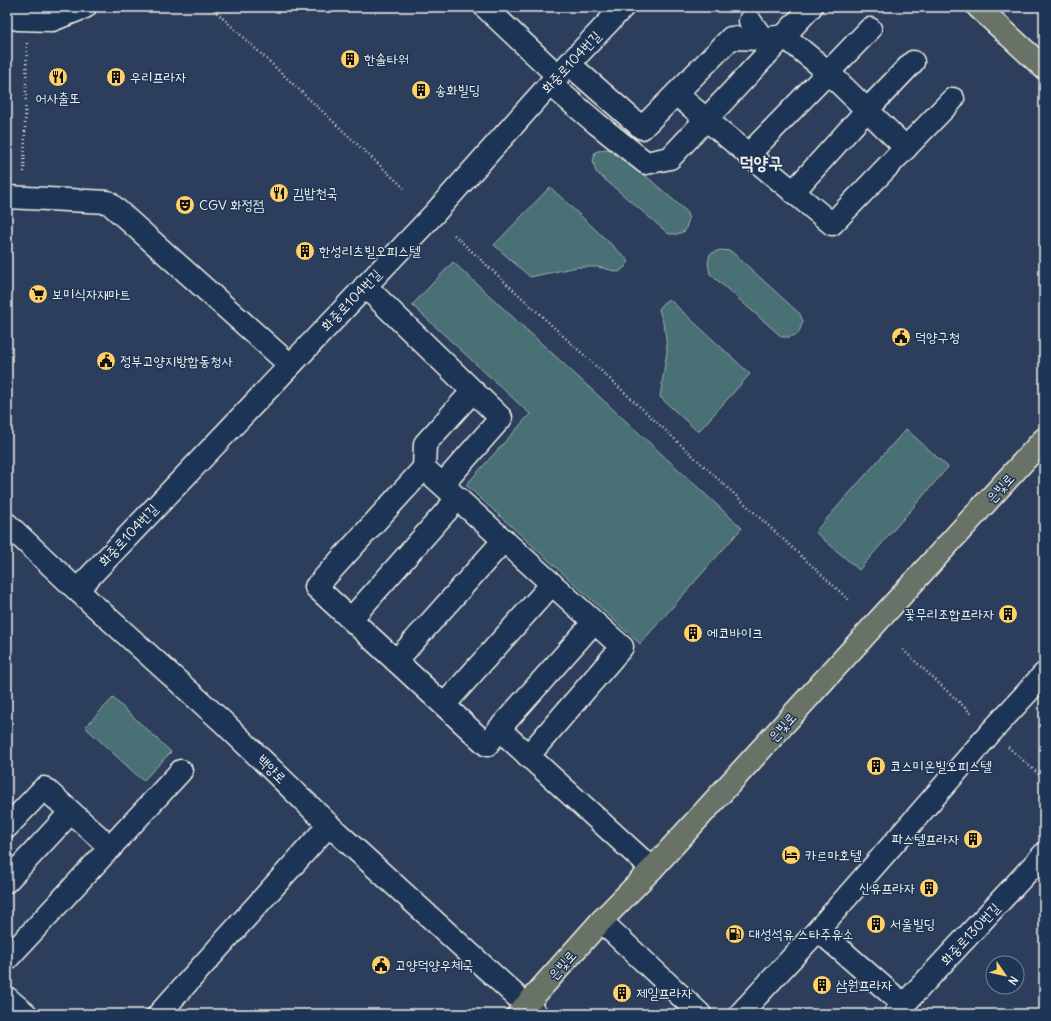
<svg xmlns="http://www.w3.org/2000/svg" width="1051" height="1021" viewBox="0 0 1051 1021" font-family="Delius,'Poor Story',sans-serif">
  <style>
    .green { fill: #487074; stroke: #9eb0ae }
    .lines { fill: none; stroke-linecap: round; stroke-linejoin: round }
    .minor-casing { stroke: #f4f1e8; stroke-width: 25 }
    .major-casing { stroke: #f4f1e8; stroke-width: 25 }
    .path { stroke: #f4f1e8; stroke-width: 2.5; stroke-dasharray: 1 3; stroke-linecap: butt }
    .minor { stroke: #1d3557; stroke-width: 22 }
    .major { stroke: #697266; stroke-width: 22 }
    .labels { text-anchor: middle; dominant-baseline: central; stroke-width: 3; stroke-linejoin: round; paint-order: stroke }
    .poi-label { font-size: 14px; fill: #f4f1e8; stroke: #1d3557; text-anchor: start }
    .street-label { font-size: 14px; fill: #f4f1e8; stroke: #1d3557 }
    .district-label { font-size: 18px; font-weight: bold; fill: #f4f1e8; stroke: #1d3557 }
  </style>
  <rect width="100%" height="100%" fill="#2c3e5c"/>
  <filter id="ink" filterUnits="userSpaceOnUse"><feTurbulence type="fractalNoise" baseFrequency=".025" numOctaves="2"/><feDisplacementMap in="SourceGraphic" scale="8" xChannelSelector="R" yChannelSelector="G"/><feConvolveMatrix kernelMatrix="1 2 1 2 8 2 1 2 1" color-interpolation-filters="sRGB"/></filter>
  <g filter="url(#ink)">
    <!-- green -->
    <g class="green">
      <polygon points="605,149 616,150 686,211 689,219 685,231 677,234 669,234 596,172 593,162 595,152"/>
      <polygon points="550,187 629,261 625,267 619,272 598,267 577,267 530,277 494,245"/>
      <polygon points="720,250 731,251 800,314 803,322 798,334 790,337 782,337 710,274 708,263 710,254"/>
      <polygon points="453,262 742,528 640,644 466,485 530,414 412,305"/>
      <polygon points="669,299 750,374 698,432 660,397 667,351 665,330 659,309 663,303"/>
      <polygon points="906,429 948,467 859,570 815,532"/>
      <polygon points="113,698 171,752 143,781 85,727"/>
    </g>
    <g class="lines">
      <defs>
        <g id="minor">
          <polyline points="485,7 558,76"/>
          <polyline points="7,17 18,19 52,20 85,7"/>
          <polyline points="750,21 763,39"/>
          <polyline points="569,64 642,128 731,38 763,39 784,36 811,7"/>
          <polyline points="550,84 596,123 646,163 670,158 784,36 828,72 906,148"/>
          <polyline points="676,94 832,224 953,99"/>
          <polyline points="748,155 870,29"/>
          <polyline points="793,192 866,111 913,62"/>
          <polyline points="7,197 108,202 290,365"/>
          <polyline points="365,286 473,391 425,444 424,468 594,622 499,729 652,869"/>
          <polyline points="424,468 316,587 487,745 499,729"/>
          <polyline points="443,484 501,418 473,391"/>
          <polyline points="7,524 77,590 224,723 329,825 536,1014"/>
          <polyline points="77,590 433,215 550,84 623,7"/>
          <polyline points="351,619 458,498"/>
          <polyline points="396,661 504,540"/>
          <polyline points="444,705 552,584"/>
          <polyline points="528,756 622,647 594,622"/>
          <polyline points="7,827 44,788 71,812"/>
          <polyline points="7,881 71,812 111,848"/>
          <polyline points="601,921 700,1014"/>
          <polyline points="818,930 904,1005"/>
          <polyline points="7,959 181,771"/>
          <polyline points="7,998 26,1014"/>
          <polyline points="159,1014 329,825"/>
          <polyline points="740,1014 818,930 991,732 1044,674"/>
          <polyline points="895,1014 1044,854"/>
        </g>
        <g id="major">
          <polyline points="978,7 1044,68"/>
          <polyline points="518,1014 601,921 652,869 1044,439"/>
        </g>
      </defs>
      <!-- minor casing -->
      <use href="#minor" class="minor-casing"/>
      <!-- major casing -->
      <use href="#major" class="major-casing"/>
      <!-- path -->
      <g class="path">
        <polyline points="211,7 404,188"/>
        <polyline points="24,172 27,41"/>
        <polyline points="454,235 850,601"/>
        <polyline points="903,650 972,714"/>
        <polyline points="1008,747 1044,779"/>
      </g>
      <!-- minor -->
      <use href="#minor" class="minor"/>
      <!-- major -->
      <use href="#major" class="major"/>
    </g>
  </g>
  <!-- icons -->
  <defs>
    <symbol id="building-disc" viewBox="-11 -11 22 22"><circle r="9.5" fill="#ffd166" stroke="#1d3557"/><path d="M-4-6H4V6H1V3H-1V6H-4ZM-2.5-4.3h1.7v1.8h-1.7ZM.8-4.3h1.7v1.8H.8ZM-2.5-1h1.7V.8h-1.7ZM.8-1h1.7V.8H.8Z" fill="#111"/></symbol>
    <symbol id="restaurant-disc" viewBox="-11 -11 22 22"><circle r="9.5" fill="#ffd166" stroke="#1d3557"/><path d="M-5-6h1v4h1v-4h1v4h1v-4h1v5L-1.5 .5V6h-2V.5L-5-1ZM5-6V6H3V1.5H1.5Q1.5-4 5-6Z" fill="#111"/></symbol>
    <symbol id="theatre-disc" viewBox="-11 -11 22 22"><circle r="9.5" fill="#ffd166" stroke="#1d3557"/><path d="M-5-5.5Q0-4 5-5.5V0Q5 5 0 6Q-5 5-5 0ZM-3.3-2.5H-1v1.5H-3.3ZM1-2.5H3.3v1.5H1ZM-2.8 1Q0 5.5 2.8 1Z" fill="#111"/></symbol>
    <symbol id="supermarket-disc" viewBox="-11 -11 22 22"><circle r="9.5" fill="#ffd166" stroke="#1d3557"/><path d="M-6-5.5h2.5l.6 2H6L4.5 2H-2.5L-4.4-4H-6ZM-1.5 3.2a1.3 1.3 0 1 0 .1 0ZM3 3.2a1.3 1.3 0 1 0 .1 0Z" fill="#111"/></symbol>
    <symbol id="civic-disc" viewBox="-11 -11 22 22"><circle r="9.5" fill="#ffd166" stroke="#1d3557"/><path d="M-.6-6.5H3V-4.5H.6V-3L4-1V1h2V6H-6V1h2V-1L-.6-3ZM-1.2 2.5V6h2.4V2.5Z" fill="#111"/></symbol>
    <symbol id="hotel-disc" viewBox="-11 -11 22 22"><circle r="9.5" fill="#ffd166" stroke="#1d3557"/><path d="M-6-4.5h1.5V1H6V5H4.5V3h-9V5H-6ZM-4 0a1.8 1.8 0 1 1 3.6 0ZM.5 0V-2.5h3Q6-2.5 6 0Z" fill="#111"/></symbol>
    <symbol id="fuel-disc" viewBox="-11 -11 22 22"><circle r="9.5" fill="#ffd166" stroke="#1d3557"/><path d="M-5.5-6h7V0h2V4h1.3V-2.5L3-4.5l.8-.8L6-3V5H2.5V1h-1V6h-7ZM-4.2-4.7v3.2H.2V-4.7Z" fill="#111"/></symbol>
  </defs>
  <g fill-rule="evenodd">
    <use href="#building-disc" x="339" y="48" width="22" height="22"/>
    <use href="#restaurant-disc" x="47" y="66" width="22" height="22"/>
    <use href="#building-disc" x="105" y="66" width="22" height="22"/>
    <use href="#building-disc" x="410" y="79" width="22" height="22"/>
    <use href="#restaurant-disc" x="268" y="182" width="22" height="22"/>
    <use href="#theatre-disc" x="174" y="194" width="22" height="22"/>
    <use href="#building-disc" x="294" y="240" width="22" height="22"/>
    <use href="#supermarket-disc" x="27" y="283" width="22" height="22"/>
    <use href="#civic-disc" x="890" y="326" width="22" height="22"/>
    <use href="#civic-disc" x="95" y="350" width="22" height="22"/>
    <use href="#building-disc" x="997" y="603" width="22" height="22"/>
    <use href="#building-disc" x="682" y="622" width="22" height="22"/>
    <use href="#building-disc" x="865" y="755" width="22" height="22"/>
    <use href="#building-disc" x="962" y="828" width="22" height="22"/>
    <use href="#hotel-disc" x="780" y="844" width="22" height="22"/>
    <use href="#building-disc" x="918" y="877" width="22" height="22"/>
    <use href="#building-disc" x="865" y="913" width="22" height="22"/>
    <use href="#fuel-disc" x="724" y="923" width="22" height="22"/>
    <use href="#civic-disc" x="370" y="954" width="22" height="22"/>
    <use href="#building-disc" x="811" y="974" width="22" height="22"/>
    <use href="#building-disc" x="611" y="982" width="22" height="22"/>
  </g>
  <g class="labels">
    <!-- poi labels -->
    <g class="poi-label">
      <text x="364" y="59">한솔타워</text>
      <text x="130" y="77">우리프라자</text>
      <text x="435" y="90">송화빌딩</text>
      <text x="58" y="98" text-anchor="middle">어사출또</text>
      <text x="293" y="193">김밥천국</text>
      <text x="199" y="205">CGV 화정점</text>
      <text x="319" y="251">한성리츠빌오피스텔</text>
      <text x="52" y="294">보미식자재마트</text>
      <text x="915" y="337">덕양구청</text>
      <text x="120" y="361">정부고양지방합동청사</text>
      <text x="994" y="614" text-anchor="end">꽃무리조합프라자</text>
      <text x="707" y="633">에코바이크</text>
      <text x="890" y="766">코스미온빌오피스텔</text>
      <text x="959" y="839" text-anchor="end">파스텔프라자</text>
      <text x="805" y="855">카르마호텔</text>
      <text x="915" y="888" text-anchor="end">신유프라자</text>
      <text x="890" y="924">서울빌딩</text>
      <text x="749" y="934">대성석유 스타주유소</text>
      <text x="395" y="965">고양덕양우체국</text>
      <text x="836" y="985">삼원프라자</text>
      <text x="636" y="993">제일프라자</text>
    </g>
    <!-- street labels -->
    <g class="street-label">
      <text transform="translate(571 62) rotate(-47)">화중로104번길</text>
      <text transform="translate(351 300) rotate(-46)">화중로104번길</text>
      <text transform="translate(1000 488) rotate(-48)">은빛로</text>
      <text transform="translate(128 535) rotate(-47)">화중로104번길</text>
      <text transform="translate(782 727) rotate(-48)">은빛로</text>
      <text transform="translate(272 769) rotate(44)">백양로</text>
      <text transform="translate(970 934) rotate(-47)">화중로130번길</text>
      <text transform="translate(562 965) rotate(-48)">은빛로</text>
    </g>
    <!-- district labels -->
    <g class="district-label">
      <text x="761" y="162">덕양구</text>
    </g>
  </g>
  <!-- margin -->
  <rect width="1051" height="1021" fill="none" stroke="#1d3557" stroke-width="24"/>
  <rect x="12" y="12" width="1027" height="997" fill="none" stroke="#f4f1e8" stroke-width="1.5" filter="url(#ink)"/>
  <!-- north arrow -->
  <g transform="translate(1005 975) rotate(124)"><circle r="19" fill="#1d3557" stroke="#738091"/>
  <path d="M0-3L7 15L0 10L-7 15Z" fill="#ffd166"/>
  <text y="-6" font-size="11" font-weight="bold" text-anchor="middle" fill="#f4f1e8">N</text>
  </g>
</svg>
